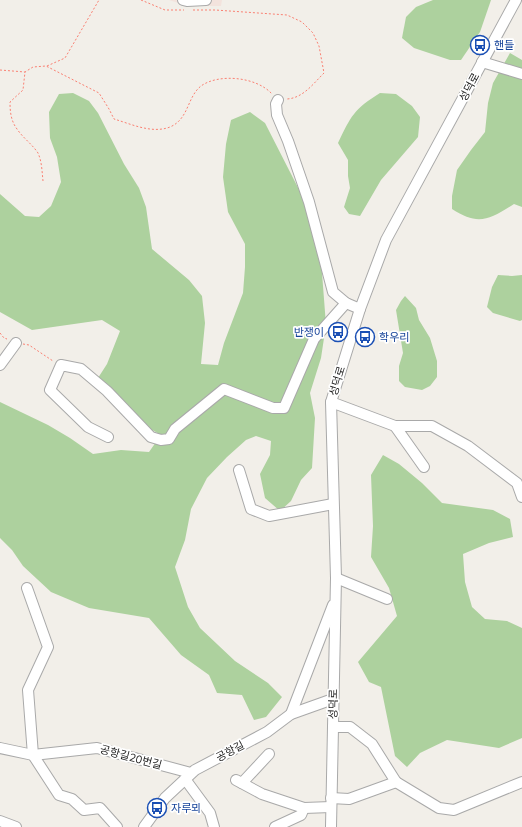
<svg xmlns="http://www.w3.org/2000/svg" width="522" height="827" viewBox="0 0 522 827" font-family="Mulish,'Noto Sans KR',sans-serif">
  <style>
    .military { fill: #f3e3dd }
    .forest { fill: #add19e }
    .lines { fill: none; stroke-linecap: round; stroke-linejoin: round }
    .minor-casing { stroke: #a9a9a9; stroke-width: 12 }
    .path { stroke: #fa8072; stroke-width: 1; stroke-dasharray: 2 2; stroke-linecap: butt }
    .minor { stroke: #fff; stroke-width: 10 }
    .labels { text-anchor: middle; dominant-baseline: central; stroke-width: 3.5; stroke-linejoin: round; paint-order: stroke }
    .transit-label { font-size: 11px; fill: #164399; stroke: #fff; text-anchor: start }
    .street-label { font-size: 11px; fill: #222; stroke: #fff }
  </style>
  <rect width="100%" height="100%" fill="#f2efe9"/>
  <!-- military -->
  <polygon class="military" points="169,0 222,0 221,6 188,6"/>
  <!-- forest -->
  <g class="forest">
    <polygon points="433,0 491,0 480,32 461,60 450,60 414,48 402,38 406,17 416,7"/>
    <path d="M510,53L522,60V207L514,204C489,220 478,226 452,209V196L457,170L471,150L485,132L488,103L493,83Z"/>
    <polygon points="73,93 89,101 98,113 124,164 139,188 146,207 152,249 189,280 202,296 205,323 201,364 218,365 224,343 243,293 245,267 245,244 228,212 223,177 226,144 231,120 250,112 265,123 314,219 321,260 326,325 321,358 310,393 315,418 312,468 301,480 291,501 280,511 265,498 260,474 270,455 271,441 256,436 246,440 227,457 207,478 191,509 185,540 175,567 188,607 200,628 235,661 268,683 282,697 266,717 254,720 242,695 217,693 209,675 181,655 149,618 89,608 51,592 23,566 12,550 0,538 0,402 48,425 70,438 93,454 121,450 149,452 161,435 142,424 98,378 107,364 120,331 102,320 32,330 0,312 0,194 25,216 39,217 51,206 61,182 57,157 50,138 49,112 59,94"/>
    <path d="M380,93L396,94L412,106L420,117L418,137L381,180L360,216L349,214L344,207L350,188L348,176V160L338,143C351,116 354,109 380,93Z"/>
    <polygon points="498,275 512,276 522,275 522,320 520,321 493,313 487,307 492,287"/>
    <polygon points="405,296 416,308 419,320 430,338 437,361 437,377 430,386 422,390 405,387 399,381 399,366 403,353 396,310 401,301"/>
    <polygon points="383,455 399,464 422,483 442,503 493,510 510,519 513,537 489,543 463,554 465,582 472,607 485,619 507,621 522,628 522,738 499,748 447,740 420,753 407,767 395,756 381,687 369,682 358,662 397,616 389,588 371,557 373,526 371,475"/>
  </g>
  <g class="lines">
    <defs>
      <g id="minor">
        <polyline points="183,0 187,1 206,0"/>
        <polyline points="482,62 522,74"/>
        <polyline points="278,100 276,104 277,115 288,141 309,202 333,292 346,303 360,309"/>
        <polyline points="0,365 16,343"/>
        <polyline points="331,402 395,426 432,426 468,446 517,483 522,497"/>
        <polyline points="395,426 424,467"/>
        <polyline points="108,437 88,427 50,390 61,365 81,369 107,391 151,437 161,440 169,439 175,429 224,389 273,408 284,408 314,339 346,303"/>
        <polyline points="239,470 251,509 269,516 333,504"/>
        <polyline points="336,578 387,599"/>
        <polyline points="27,588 48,647 28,690 33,755 59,795 72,799 84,810 100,808 117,827"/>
        <polyline points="291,714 333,605"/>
        <polyline points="0,748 33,755 97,748 191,773"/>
        <polyline points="185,779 210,813 214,827"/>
        <polyline points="236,780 262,794 304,808 331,807"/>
        <polyline points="396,782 439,808 454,810 522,782"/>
        <polyline points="242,783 269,754"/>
        <polyline points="331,798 349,799 396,782 372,744 350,727 333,727"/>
        <polyline points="0,821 16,827"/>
        <polyline points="144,827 165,798 195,770 267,732 291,714 333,699"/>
        <polyline points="275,827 301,815 304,808"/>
        <polyline points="331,827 336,578 331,402 360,309 386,240 516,0"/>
      </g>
    </defs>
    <!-- minor casing -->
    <use href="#minor" class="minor-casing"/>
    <!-- path -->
    <g class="path">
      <polyline points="141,0 165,10 184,10"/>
      <path d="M193,10H215L287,15L302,22L313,33L319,46L324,73C313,84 303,98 287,99"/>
      <polyline points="47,66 65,58 99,0"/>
      <polyline points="0,70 25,72"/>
      <path d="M43,181C42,172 42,162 38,153C32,144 23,138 17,129C11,121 10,112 10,102L23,90L25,72L33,67L46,66L99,93L109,109L114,119C131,124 152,134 170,127C189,119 187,97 201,86C219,73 257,77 272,94"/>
      <polyline points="0,333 4,338 7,339"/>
      <polyline points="23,344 29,345 53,361"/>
    </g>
    <!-- minor -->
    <use href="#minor" class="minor"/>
  </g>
  <!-- icons -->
  <defs>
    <symbol id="bus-ring" viewBox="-11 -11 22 22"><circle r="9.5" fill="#fff" stroke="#1a4fb4" stroke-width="1.5"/><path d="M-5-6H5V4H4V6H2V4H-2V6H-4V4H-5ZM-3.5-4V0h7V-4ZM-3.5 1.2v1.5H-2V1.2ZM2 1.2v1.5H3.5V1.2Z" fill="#1a4fb4"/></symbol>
  </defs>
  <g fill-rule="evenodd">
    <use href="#bus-ring" x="469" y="34" width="22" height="22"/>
    <use href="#bus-ring" x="327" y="321" width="22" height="22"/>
    <use href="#bus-ring" x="354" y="326" width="22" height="22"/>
    <use href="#bus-ring" x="146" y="797" width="22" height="22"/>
  </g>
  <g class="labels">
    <!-- transit labels -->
    <g class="transit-label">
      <text x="494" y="45">핸들</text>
      <text x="324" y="332" text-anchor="end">반쟁이</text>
      <text x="379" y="337">학우리</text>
      <text x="171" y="808">자루뫼</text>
    </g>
    <!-- street labels -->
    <g class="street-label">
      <text transform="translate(469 87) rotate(-62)">성덕로</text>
      <text transform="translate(337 381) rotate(-73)">성덕로</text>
      <text transform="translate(333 704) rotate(-89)">성덕로</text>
      <text transform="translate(230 751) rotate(-28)">공항길</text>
      <text transform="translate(131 757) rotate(15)">공항길20번길</text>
    </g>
  </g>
</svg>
